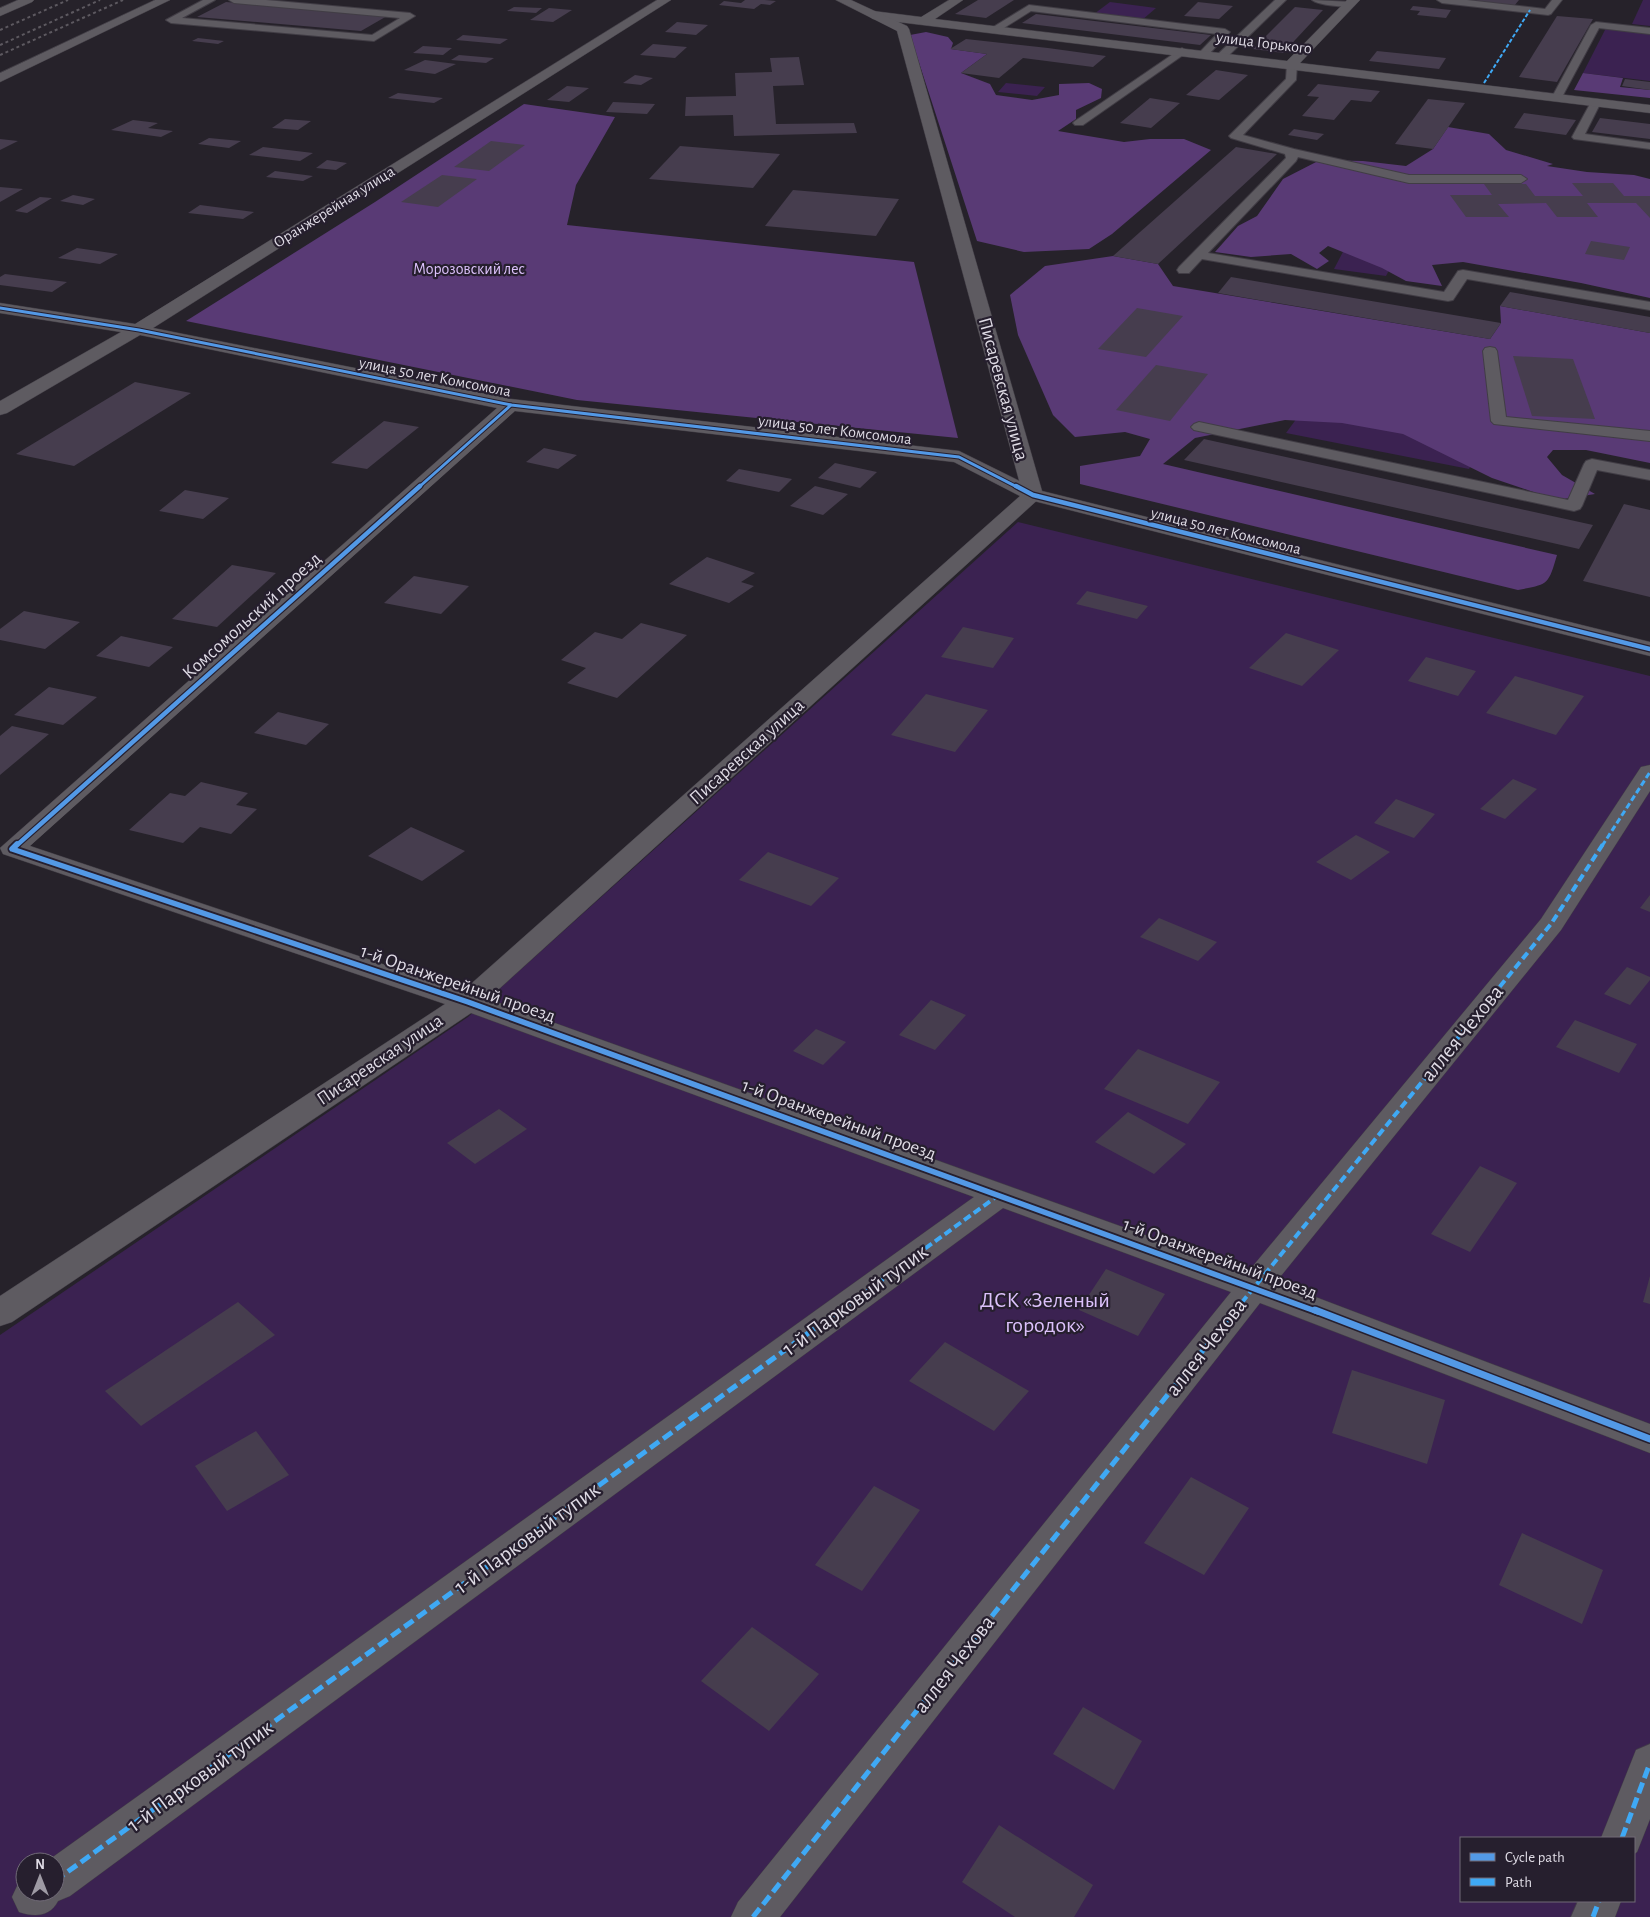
<svg xmlns="http://www.w3.org/2000/svg" width="1650" height="1917" viewBox="0 0 1650 1917" font-family="'Alegreya Sans',sans-serif">
  <style>
    .green { fill: #3b2251; fill-rule: evenodd }
    .forest { fill: #593a75 }
    .building { fill: #463d4e }
    .lines { fill: none; stroke-linecap: round; stroke-linejoin: round }
    .lane-casing { stroke: #413d45; stroke-width: 2 }
    .street-casing { stroke: #413d45; stroke-width: 1 }
    .secondary-casing { stroke: #413d45; stroke-width: 1 }
    .lane { fill: #5e5b61; fill-rule: evenodd }
    .street { fill: #5e5b61; fill-rule: evenodd }
    .secondary { fill: #5e5b61; fill-rule: evenodd }
    .rail { stroke: #5d5960; stroke-width: 2; stroke-dasharray: 3 3; stroke-linecap: butt }
    .quiet-far3 { stroke: #3fa9f5; stroke-width: 2; stroke-dasharray: 4 2; stroke-linecap: butt }
    .quiet-far2 { stroke: #3fa9f5; stroke-width: 3; stroke-dasharray: 6 3; stroke-linecap: butt }
    .quiet-far1 { stroke: #3fa9f5; stroke-width: 4; stroke-dasharray: 8 4; stroke-linecap: butt }
    .quiet { stroke: #3fa9f5; stroke-width: 5; stroke-dasharray: 11 5; stroke-linecap: butt }
    .cycleway-far3-casing { stroke: #261f2e; stroke-width: 5 }
    .cycleway-far2-casing { stroke: #261f2e; stroke-width: 7 }
    .cycleway-far1-casing { stroke: #261f2e; stroke-width: 9 }
    .cycleway-casing { stroke: #261f2e; stroke-width: 10 }
    .cycleway-far3 { stroke: #5399e6; stroke-width: 3 }
    .cycleway-far2 { stroke: #5399e6; stroke-width: 4.5 }
    .cycleway-far1 { stroke: #5399e6; stroke-width: 5.5 }
    .cycleway { stroke: #5399e6; stroke-width: 7 }
    .labels { text-anchor: middle; dominant-baseline: central; stroke-width: 4.5; stroke-linejoin: round; paint-order: stroke }
    .far-street-label { font-size: 16px; fill: #dfdbe5; stroke: #261f2e }
    .far-park-label { font-size: 16px; fill: #dcc1fb; stroke: #261f2e }
    .street-label { font-size: 19px; fill: #dfdbe5; stroke: #261f2e }
    .near-street-label { font-size: 22px; fill: #dfdbe5; stroke: #261f2e }
    .near-park-label { font-size: 22px; fill: #dcc1fb; stroke: #261f2e }
  </style>
  <rect width="100%" height="100%" fill="#26222a"/>
  <!-- green -->
  <g class="green">
    <polygon points="1643,0 1650,0 1650,26 1632,24"/>
    <polygon points="1110,2 1156,8 1142,20 1094,14"/>
    <polygon points="1606,28 1650,33 1650,81 1583,73"/>
    <polygon points="1006,83 1045,87 1037,96 998,92"/>
    <polygon points="1345,248 1397,255 1386,276 1334,269"/>
    <polygon points="1311,399 1490,433 1469,469 1286,433"/>
    <path d="M1018,522L1650,676V1917H0V1335L468,1017ZM1461,1838H1634V1901H1461ZM25,1862H55V1892H25Z"/>
  </g>
  <!-- forest -->
  <g class="forest">
    <polygon points="926,32 948,37 953,43 951,49 987,54 961,73 990,84 996,95 1032,100 1059,95 1059,84 1089,83 1102,89 1101,98 1076,110 1076,119 1058,131 1124,142 1150,139 1184,139 1211,150 1112,234 1089,249 1024,252 977,241 910,35"/>
    <polygon points="1583,73 1623,78 1620,87 1650,90 1650,98 1574,90"/>
    <polygon points="524,104 615,117 576,185 567,225 914,262 958,438 577,400 186,321 375,202"/>
    <polygon points="1448,127 1489,134 1506,150 1553,164 1547,166 1587,172 1634,175 1650,179 1650,298 1581,283 1463,262 1432,265 1442,286 1406,281 1382,268 1328,246 1319,253 1329,261 1317,269 1291,254 1251,257 1215,252 1238,226 1257,216 1283,179 1320,160 1363,161 1406,166 1433,149"/>
    <path d="M1113,256L1158,264L1173,286L1490,339L1501,323L1500,306L1650,333V463L1586,450H1553L1547,457L1562,475L1595,494L1557,500L1492,478L1403,434L1342,423L1285,420L1195,438L1163,464L1557,555C1548,586 1548,584 1518,590L1080,484V466L1140,456L1150,439L1125,432L1075,437L1053,415L1018,335L1010,295L1045,266Z"/>
  </g>
  <!-- building -->
  <g class="building">
    <polygon points="745,0 765,0 776,1 770,5 761,4 754,9 719,5 724,1 741,3"/>
    <polygon points="978,0 1014,0 986,18 955,14"/>
    <polygon points="1470,0 1519,0 1514,6"/>
    <polygon points="226,2 387,16 361,31 197,17"/>
    <polygon points="1198,2 1233,6 1219,19 1184,16"/>
    <polygon points="1413,6 1451,10 1446,18 1417,15 1420,11 1410,10"/>
    <polygon points="514,7 542,8 536,13 507,11"/>
    <polygon points="1295,7 1323,10 1283,53 1253,49"/>
    <polygon points="549,8 572,10 553,22 530,20"/>
    <polygon points="1036,14 1211,35 1200,45 1022,23"/>
    <polygon points="1557,16 1593,19 1557,82 1519,77"/>
    <polygon points="677,22 708,25 696,35 665,32"/>
    <polygon points="463,35 508,39 500,44 456,40"/>
    <polygon points="198,38 224,41 218,44 192,41"/>
    <polygon points="966,39 1048,48 1106,56 1093,67 1023,58 999,78 961,73 987,54 950,49"/>
    <polygon points="653,44 687,47 675,58 640,55"/>
    <polygon points="423,46 452,48 443,55 413,53"/>
    <polygon points="1377,51 1446,58 1439,69 1369,61"/>
    <polygon points="459,55 494,58 486,63 451,60"/>
    <polygon points="799,57 804,85 773,86 776,124 854,123 857,133 734,136 733,115 685,116 686,97 736,96 735,73 772,72 770,58"/>
    <polygon points="425,60 456,64 435,74 404,70"/>
    <polygon points="1216,70 1248,75 1219,100 1186,95"/>
    <polygon points="635,75 653,78 641,85 623,83"/>
    <polygon points="1625,79 1650,82 1650,90 1622,86"/>
    <polygon points="1318,84 1380,91 1371,102 1351,100 1334,120 1302,116 1319,97 1307,96"/>
    <polygon points="567,86 589,88 569,102 547,100"/>
    <polygon points="398,93 443,98 434,103 388,98"/>
    <polygon points="1150,98 1180,103 1151,128 1120,123"/>
    <polygon points="1428,99 1465,103 1433,149 1395,144"/>
    <polygon points="613,102 655,104 647,114 606,112"/>
    <polygon points="1524,113 1576,120 1566,135 1514,128"/>
    <polygon points="1600,118 1650,124 1650,139 1592,132"/>
    <polygon points="285,119 311,121 298,130 272,128"/>
    <polygon points="133,120 158,123 148,128 173,131 161,137 111,130"/>
    <polygon points="1294,129 1324,134 1317,140 1288,135"/>
    <polygon points="209,138 241,141 229,148 198,144"/>
    <polygon points="0,139 18,141 0,150"/>
    <polygon points="491,141 525,145 489,171 454,167"/>
    <polygon points="680,146 780,154 753,188 649,179"/>
    <polygon points="263,147 313,153 300,161 249,155"/>
    <polygon points="1236,147 1277,154 1158,264 1113,256"/>
    <polygon points="327,160 347,163 336,170 316,168"/>
    <polygon points="275,171 313,176 303,181 266,177"/>
    <polygon points="442,175 477,179 438,207 401,202"/>
    <polygon points="1572,183 1613,183 1624,196 1650,196 1650,218 1636,203 1587,203 1598,217 1557,217 1546,203 1498,204 1509,217 1466,217 1450,195 1492,195 1484,184 1526,184 1535,196 1583,196"/>
    <polygon points="0,187 23,189 0,202"/>
    <polygon points="793,190 899,199 876,236 765,226"/>
    <polygon points="73,195 95,199 83,205 60,201"/>
    <polygon points="40,197 52,198 27,213 15,211"/>
    <polygon points="200,205 254,212 243,219 188,213"/>
    <polygon points="1591,241 1630,247 1624,260 1585,254"/>
    <polygon points="77,248 118,254 100,264 58,258"/>
    <polygon points="5,274 67,282 52,292 0,285 0,277"/>
    <polygon points="1231,277 1436,312 1501,323 1490,339 1218,293"/>
    <polygon points="1510,292 1650,317 1650,333 1500,306"/>
    <polygon points="1137,308 1183,316 1146,357 1098,349"/>
    <polygon points="1513,356 1573,359 1595,419 1532,416"/>
    <polygon points="1156,365 1208,374 1170,421 1116,410"/>
    <polygon points="135,382 191,393 74,466 16,454"/>
    <polygon points="384,421 419,427 367,469 331,463"/>
    <polygon points="1204,439 1593,525 1579,549 1184,460"/>
    <polygon points="544,448 577,455 558,469 526,462"/>
    <polygon points="835,463 877,472 860,488 818,478"/>
    <polygon points="739,469 792,479 779,492 726,481"/>
    <polygon points="815,486 848,494 823,515 790,506"/>
    <polygon points="185,490 229,498 203,519 159,511"/>
    <polygon points="1624,504 1650,510 1650,597 1583,581"/>
    <polygon points="707,557 755,573 741,582 754,586 729,603 669,584"/>
    <polygon points="232,565 276,573 217,627 172,619"/>
    <polygon points="414,576 469,586 441,614 384,603"/>
    <polygon points="1087,591 1148,606 1137,619 1076,604"/>
    <polygon points="24,611 80,622 45,649 0,640 0,629"/>
    <polygon points="641,623 687,635 617,698 567,683 586,668 561,660 595,632 622,639"/>
    <polygon points="963,627 1014,638 993,668 941,657"/>
    <polygon points="1286,633 1339,650 1302,686 1249,668"/>
    <polygon points="121,636 173,647 149,667 96,656"/>
    <polygon points="1426,657 1476,671 1458,696 1408,681"/>
    <polygon points="1515,676 1584,696 1556,735 1486,713"/>
    <polygon points="49,687 97,697 63,725 14,715"/>
    <polygon points="926,694 988,710 955,752 891,735"/>
    <polygon points="278,712 329,724 306,745 254,733"/>
    <polygon points="12,726 49,734 0,775 0,736"/>
    <polygon points="1513,779 1537,789 1505,819 1480,809"/>
    <polygon points="201,782 248,793 236,805 257,809 231,834 200,827 183,843 129,830 170,793 185,796"/>
    <polygon points="1396,799 1435,814 1414,838 1374,823"/>
    <polygon points="411,827 465,851 422,881 368,856"/>
    <polygon points="1356,835 1390,852 1351,880 1316,862"/>
    <polygon points="768,852 839,878 811,906 739,880"/>
    <polygon points="1650,895 1650,912 1640,908"/>
    <polygon points="1159,918 1217,942 1198,961 1140,937"/>
    <polygon points="1627,967 1650,977 1650,980 1630,1005 1604,994"/>
    <polygon points="931,1000 966,1015 935,1050 899,1035"/>
    <polygon points="1575,1020 1637,1044 1619,1073 1556,1047"/>
    <polygon points="816,1029 846,1042 823,1065 793,1051"/>
    <polygon points="1138,1049 1220,1082 1188,1124 1104,1089"/>
    <polygon points="499,1109 527,1129 475,1164 447,1143"/>
    <polygon points="1128,1112 1186,1144 1154,1174 1095,1142"/>
    <polygon points="1480,1166 1517,1183 1470,1252 1431,1234"/>
    <polygon points="1106,1269 1165,1294 1138,1336 1079,1310"/>
    <polygon points="1650,1276 1650,1304 1643,1302"/>
    <polygon points="238,1302 275,1335 141,1426 105,1391"/>
    <polygon points="945,1342 1029,1391 994,1431 909,1381"/>
    <polygon points="1352,1370 1445,1400 1427,1464 1332,1433"/>
    <polygon points="256,1431 289,1475 227,1511 195,1466"/>
    <polygon points="1191,1477 1249,1508 1204,1575 1144,1543"/>
    <polygon points="874,1486 920,1510 862,1591 815,1565"/>
    <polygon points="1522,1533 1603,1570 1582,1624 1499,1585"/>
    <polygon points="752,1627 819,1674 769,1731 701,1681"/>
    <polygon points="1083,1707 1142,1741 1114,1790 1053,1754"/>
    <polygon points="999,1825 1093,1885 1074,1917 1015,1917 962,1882"/>
  </g>
  <g class="lines">
    <defs>
      <g id="lane">
        <polygon points="203,0 215,0 182,18 372,35 400,18 234,3 229,0 266,0 410,13 415,16 374,41 171,23 166,20"/>
        <polygon points="1275,0 1286,0 1226,58 1218,58 1217,56 1218,54"/>
        <path d="M1312,0L1353,2L1355,4C1349,9 1318,5 1312,0Z"/>
        <polygon points="1437,0 1467,0 1545,9 1552,0 1562,0 1551,14 1548,15 1442,3"/>
        <polygon points="1029,5 1225,29 1230,32 1207,56 1203,57 1198,54 1217,34 1031,11 999,31 995,32 990,29"/>
        <polygon points="1596,22 1650,28 1650,34 1599,28 1562,97 1557,100 1553,99 1552,97 1591,25"/>
        <polygon points="1182,48 1187,51 1186,53 1083,125 1075,125 1073,123 1075,121"/>
        <polygon points="1292,61 1297,64 1296,80 1243,135 1294,149 1409,175 1521,175 1527,179 1521,183 1409,183 1298,157 1296,161 1208,253 1444,292 1458,271 1463,270 1650,302 1650,310 1467,279 1453,300 1448,301 1202,259 1189,273 1179,273 1177,270 1179,267 1286,158 1285,154 1231,138 1229,136 1286,79 1287,64"/>
        <polygon points="1596,99 1601,102 1585,134 1650,143 1650,149 1574,139 1572,137 1591,102"/>
        <polygon points="1490,347 1495,348 1497,351 1506,417 1650,431 1650,441 1494,424 1491,421 1483,351 1485,348"/>
        <polygon points="1199,422 1568,500 1584,464 1586,461 1592,459 1650,470 1650,480 1597,470 1582,506 1580,509 1574,511 1194,430 1191,427 1194,424"/>
      </g>
      <g id="street">
        <path d="M657,0H671L153,328L511,399L959,451L1040,491L1043,495L488,999L1248,1272L1541,919L1641,767L1650,765V791L1561,930L1276,1282L1650,1424V1453L1260,1303L780,1917H731L738,1902L1231,1292L1003,1208L70,1896L58,1901C50,1917 34,1917 19,1912L12,1897L19,1882L25,1877V1892H55V1862H46L974,1197L471,1013L12,1322L0,1326V1296L445,1004L3,854L0,848L497,408L140,335L7,413L0,415V401L121,332L0,313V303L135,324ZM515,411L954,462L1020,496L463,991L30,846Z"/>
        <polygon points="949,0 963,0 935,19 1287,61 1347,0 1360,0 1300,63 1650,105 1650,113 873,19 867,15 873,11 921,17"/>
        <polygon points="1650,1744 1650,1819 1637,1852 1634,1854 1634,1838 1601,1838 1636,1750"/>
        <polygon points="1578,1901 1621,1901 1615,1917 1571,1917"/>
      </g>
      <g id="secondary">
        <polygon points="18,0 34,0 32,2 0,16 0,8"/>
        <polygon points="155,0 170,0 0,82 0,73"/>
        <polygon points="836,0 851,0 907,26 909,29 1042,491 1650,642 1650,656 1026,499 1023,495 897,31"/>
      </g>
    </defs>
    <!-- lane casing -->
    <use href="#lane" class="lane-casing"/>
    <!-- street casing -->
    <use href="#street" class="street-casing"/>
    <!-- secondary casing -->
    <use href="#secondary" class="secondary-casing"/>
    <!-- lane -->
    <use href="#lane" class="lane"/>
    <!-- street -->
    <use href="#street" class="street"/>
    <!-- secondary -->
    <use href="#secondary" class="secondary"/>
    <!-- rail -->
    <g class="rail">
      <polyline points="0,30 68,0"/>
      <polyline points="0,45 100,0"/>
      <polyline points="0,55 123,0"/>
    </g>
    <!-- quiet-far3 -->
    <polyline class="quiet-far3" points="1484,83 1530,10"/>
    <!-- quiet-far2 -->
    <polyline class="quiet-far2" points="1602,846 1650,772"/>
    <!-- quiet-far1 -->
    <g class="quiet-far1">
      <polyline points="838,1312 1000,1194"/>
      <polyline points="1234,1312 1551,924 1603,844"/>
    </g>
    <!-- quiet -->
    <g class="quiet">
      <polyline points="1622,1838 1650,1763"/>
      <polyline points="55,1881 840,1310"/>
      <polyline points="34,1897 40,1892"/>
      <polyline points="753,1917 1235,1310"/>
      <polyline points="1593,1917 1599,1901"/>
    </g>
    <defs>
      <g id="cycleway-far3">
        <polyline points="0,308 139,330 511,405 959,457 1019,488"/>
        <polyline points="418,488 511,405"/>
      </g>
      <g id="cycleway-far2">
        <polyline points="1016,486 1033,495 1650,649"/>
        <polyline points="16,846 420,486"/>
      </g>
      <polyline id="cycleway-far1" points="17,844 12,849 468,1002 1318,1312"/>
      <polyline id="cycleway" points="1315,1310 1650,1439"/>
    </defs>
    <!-- cycleway-far3 casing -->
    <use href="#cycleway-far3" class="cycleway-far3-casing"/>
    <!-- cycleway-far2 casing -->
    <use href="#cycleway-far2" class="cycleway-far2-casing"/>
    <!-- cycleway-far1 casing -->
    <use href="#cycleway-far1" class="cycleway-far1-casing"/>
    <!-- cycleway casing -->
    <use href="#cycleway" class="cycleway-casing"/>
    <!-- cycleway-far3 -->
    <use href="#cycleway-far3" class="cycleway-far3"/>
    <!-- cycleway-far2 -->
    <use href="#cycleway-far2" class="cycleway-far2"/>
    <!-- cycleway-far1 -->
    <use href="#cycleway-far1" class="cycleway-far1"/>
    <!-- cycleway -->
    <use href="#cycleway" class="cycleway"/>
  </g>
  <g class="labels">
    <!-- far-street labels -->
    <g class="far-street-label">
      <text transform="translate(1264 43) rotate(7)">улица Горького</text>
      <text transform="translate(334 207) rotate(-32)">Оранжерейная улица</text>
      <text transform="translate(435 377) rotate(11)">улица 50 лет Комсомола</text>
      <text transform="translate(835 430) rotate(7)">улица 50 лет Комсомола</text>
      <text transform="translate(1226 531) rotate(14)">улица 50 лет Комсомола</text>
    </g>
    <!-- far-park labels -->
    <g class="far-park-label">
      <text x="469" y="269">Морозовский лес</text>
    </g>
    <!-- street labels -->
    <g class="street-label">
      <text transform="translate(1003 389) rotate(75)">Писаревская улица</text>
      <text transform="translate(252 616) rotate(-42)">Комсомольский проезд</text>
      <text transform="translate(747 752) rotate(-42)">Писаревская улица</text>
      <text transform="translate(458 984) rotate(19)">1-й Оранжерейный проезд</text>
      <text transform="translate(380 1060) rotate(-34)">Писаревская улица</text>
      <text transform="translate(839 1120) rotate(20)">1-й Оранжерейный проезд</text>
      <text transform="translate(1220 1259) rotate(20)">1-й Оранжерейный проезд</text>
    </g>
    <!-- near-street labels -->
    <g class="near-street-label">
      <text transform="translate(1462 1033) rotate(-51)">аллея Чехова</text>
      <text transform="translate(855 1300) rotate(-36)">1-й Парковый тупик</text>
      <text transform="translate(1206 1347) rotate(-52)">аллея Чехова</text>
      <text transform="translate(527 1538) rotate(-36)">1-й Парковый тупик</text>
      <text transform="translate(954 1664) rotate(-52)">аллея Чехова</text>
      <text transform="translate(200 1776) rotate(-36)">1-й Парковый тупик</text>
    </g>
    <!-- near-park labels -->
    <g class="near-park-label">
      <text x="1045" y="1300">ДСК «Зеленый<tspan x="1045" dy="25">городок»</tspan></text>
    </g>
  </g>
  <!-- legend -->
  <rect x="1460" y="1837" width="175" height="65" fill="#261f2e" stroke="#706a77"/>
  <rect x="1470" y="1853" width="25" height="8" fill="#5399e6" stroke="#706a77"/>
  <text x="1505" y="1862" font-size="15" fill="#dfdbe5">Cycle path</text>
  <rect x="1470" y="1878" width="25" height="8" fill="#3fa9f5" stroke="#706a77"/>
  <text x="1505" y="1887" font-size="15" fill="#dfdbe5">Path</text>
  <!-- north arrow -->
  <g transform="translate(40 1877)"><circle r="24" fill="#261f2e" stroke="#706a77"/>
  <path d="M0-4L9 19L0 12L-9 19Z" fill="#9e9aa4"/>
  <text y="-8" font-size="14" font-weight="bold" text-anchor="middle" fill="#dfdbe5">N</text>
  </g>
</svg>
